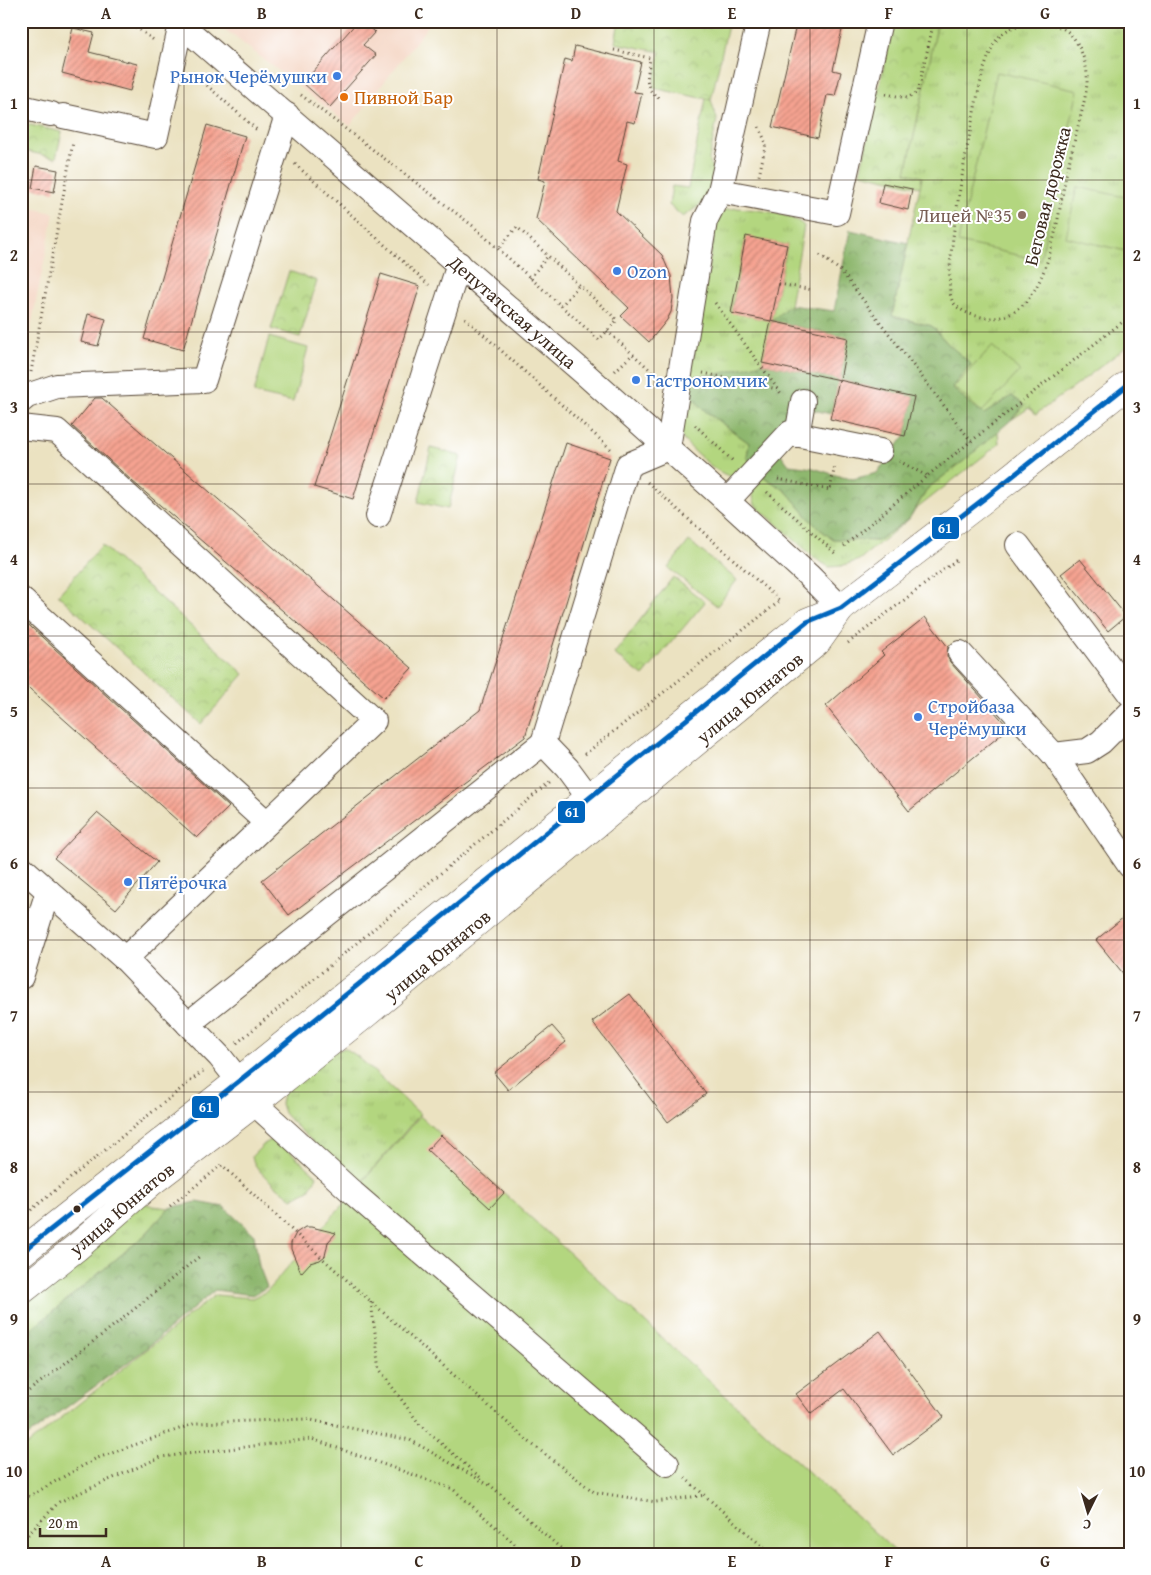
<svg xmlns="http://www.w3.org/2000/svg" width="1151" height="1575" viewBox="0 0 1151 1575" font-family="'Gentium Book Plus',serif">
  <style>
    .built { fill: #f4d3c0 }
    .grass { fill: url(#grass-tufts); stroke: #77804e }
    .forest { fill: url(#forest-crowns); stroke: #647046 }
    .park { fill: url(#park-crowns); stroke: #77804e }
    .pitch { fill: #b3d67f; stroke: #77804e }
    .building { fill: url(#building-hatch) }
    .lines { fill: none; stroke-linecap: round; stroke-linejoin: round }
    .minor-casing { stroke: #554636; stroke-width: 26 }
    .major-casing { stroke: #554636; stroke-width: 29 }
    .path { stroke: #554636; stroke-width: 3; stroke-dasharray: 1 4; stroke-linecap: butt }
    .minor { stroke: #fff; stroke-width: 24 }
    .major { stroke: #fff; stroke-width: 28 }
    .bus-1-casing { stroke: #fff; stroke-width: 9 }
    .bus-1 { stroke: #0065bd; stroke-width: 5 }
    .grid { fill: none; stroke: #3b2a1e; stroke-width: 1; stroke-opacity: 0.55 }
    .shop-dot { fill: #3f7fe0; stroke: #fff; stroke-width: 2 }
    .food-dot { fill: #e8710a; stroke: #fff; stroke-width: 2 }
    .education-dot { fill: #8d6e63; stroke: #fff; stroke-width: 2 }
    .bus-dot { fill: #3b2a1e; stroke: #fff; stroke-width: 2 }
    .labels { text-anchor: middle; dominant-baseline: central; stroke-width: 4; stroke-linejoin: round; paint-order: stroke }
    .shop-label { font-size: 19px; fill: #366cbe; stroke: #fff; text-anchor: start }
    .food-label { font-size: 19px; fill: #c56008; stroke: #fff; text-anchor: start }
    .street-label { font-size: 19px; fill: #3b2a1e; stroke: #fff }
    .education-label { font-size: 19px; fill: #785e54; stroke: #fff; text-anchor: end }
    .line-badge { stroke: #fff; stroke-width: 2 }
    .badge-label { font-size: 14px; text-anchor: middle; font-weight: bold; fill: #fff }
    .neatline { fill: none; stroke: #3b2a1e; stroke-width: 2 }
    .grid-label { font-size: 16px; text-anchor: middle; font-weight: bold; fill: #3b2a1e }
  </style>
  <defs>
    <pattern id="grass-tufts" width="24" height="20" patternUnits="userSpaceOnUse" patternTransform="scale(1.25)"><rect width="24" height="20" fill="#b3d67f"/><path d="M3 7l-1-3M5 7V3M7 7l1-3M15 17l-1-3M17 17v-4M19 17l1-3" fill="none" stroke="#9bb86d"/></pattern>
    <pattern id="forest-crowns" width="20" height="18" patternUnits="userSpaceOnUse" patternTransform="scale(1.25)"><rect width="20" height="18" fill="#8eb76e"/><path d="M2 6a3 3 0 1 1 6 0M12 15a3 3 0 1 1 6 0" fill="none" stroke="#75955a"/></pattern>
    <pattern id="park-crowns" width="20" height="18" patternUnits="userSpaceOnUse" patternTransform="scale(1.25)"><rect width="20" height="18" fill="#b3d67f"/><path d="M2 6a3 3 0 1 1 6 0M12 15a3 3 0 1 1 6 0" fill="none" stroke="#9bb86d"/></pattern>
    <pattern id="building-hatch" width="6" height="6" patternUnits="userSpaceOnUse" patternTransform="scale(1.25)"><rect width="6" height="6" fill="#f6a391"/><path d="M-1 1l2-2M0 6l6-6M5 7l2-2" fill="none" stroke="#c88576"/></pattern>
  </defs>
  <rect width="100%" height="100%" fill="#fff"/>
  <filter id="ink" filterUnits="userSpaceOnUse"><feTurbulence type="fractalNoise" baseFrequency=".02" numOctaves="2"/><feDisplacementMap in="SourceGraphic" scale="10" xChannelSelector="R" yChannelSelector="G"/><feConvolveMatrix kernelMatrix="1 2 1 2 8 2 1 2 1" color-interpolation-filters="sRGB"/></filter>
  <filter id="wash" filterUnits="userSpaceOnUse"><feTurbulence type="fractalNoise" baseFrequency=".0096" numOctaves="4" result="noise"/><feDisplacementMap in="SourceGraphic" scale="20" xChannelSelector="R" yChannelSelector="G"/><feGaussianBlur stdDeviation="1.12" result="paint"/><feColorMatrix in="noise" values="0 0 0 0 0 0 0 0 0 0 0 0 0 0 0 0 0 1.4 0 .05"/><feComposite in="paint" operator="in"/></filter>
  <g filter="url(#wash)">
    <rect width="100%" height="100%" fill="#ebe2c1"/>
    <!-- built -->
    <g class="built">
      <polygon points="214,21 430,21 428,26 350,126"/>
      <polygon points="21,206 54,213 21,375"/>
    </g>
    <!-- grass -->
    <g class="grass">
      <polygon points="938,21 1130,21 1130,344 1075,386 1036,414 1029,408 1011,420 1024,405 1012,396 984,414 966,401 952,387 971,365 947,343 932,326 892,316 922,177 906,173"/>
      <polygon points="706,98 711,100 717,119 709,160 714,173 708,194 700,205 683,217 669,205 672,186 688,188"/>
      <path d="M737,208C755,210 791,212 804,226L790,305L771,321L787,245L746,237L731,312L771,321L762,363L719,374L693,376L705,411L749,443L747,457L750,462L737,477C719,478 697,453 684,441L680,434L717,219L725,210Z"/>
      <polygon points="998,431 999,444 915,510 928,488 965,460"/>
      <polygon points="758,473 786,491 814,524 832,539 877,541 909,519 859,560 841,566 829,567 816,559 755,505 751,487"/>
      <polygon points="345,1048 357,1056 420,1114 359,1185 292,1122 284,1113 281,1104 283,1093 324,1056"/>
      <path d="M275,1138L317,1176L309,1190L292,1199C281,1189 253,1171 252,1156L264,1144Z"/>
      <polygon points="132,1199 153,1206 169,1208 145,1235 21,1338 21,1291"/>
    </g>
    <!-- forest -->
    <g class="forest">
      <polygon points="850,230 908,243 892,316 932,326 947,343 971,364 952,387 966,401 984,414 1012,396 1024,405 1011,420 965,460 928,488 909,519 877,541 832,539 814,524 786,491 758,473 747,457 749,443 705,411 689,394 693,376 719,374 762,363 837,379 839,382 831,414 805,408 782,423 775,446 789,465 813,468 842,477 853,479 877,473 905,436 914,397 839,380 848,338 771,321 790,305 834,311"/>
      <polygon points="197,1202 224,1207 254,1235 259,1266 267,1287 253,1295 215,1290 143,1351 21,1441 21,1338 145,1235 169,1208"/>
    </g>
    <!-- park -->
    <g class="park">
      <polygon points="619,21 729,21 711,100 653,88 660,52 615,43"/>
      <polygon points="894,21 938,21 906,173 922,177 920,187 860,173"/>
      <polygon points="21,123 62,132 56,158 21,150"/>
      <polygon points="289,271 317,281 300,337 271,329"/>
      <polygon points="431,448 461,456 448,509 418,502"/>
      <polygon points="102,545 244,674 201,724 58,595"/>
      <polygon points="673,577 705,602 643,676 614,654"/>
    </g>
    <!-- pitch -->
    <g class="pitch">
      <polygon points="997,72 1078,90 1040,260 958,242"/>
      <polygon points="1077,187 1130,198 1130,252 1066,237"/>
      <polygon points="269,337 308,348 293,402 254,393"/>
      <polygon points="992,346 1020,371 982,412 954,387"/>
      <polygon points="689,541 737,580 717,606 668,568"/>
      <polygon points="420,1116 898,1554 21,1554 21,1450 215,1295 253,1298 267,1291"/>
    </g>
    <g id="blocks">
      <!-- building -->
      <g class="building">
        <polygon points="358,21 363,21 375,32 363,45 376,55 330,107 303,83"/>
        <polygon points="797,21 844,21 833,70 841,72 835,96 827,95 818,138 772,127"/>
        <polygon points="73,28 94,33 89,52 137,64 130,91 62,73"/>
        <polygon points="575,46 641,62 634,92 642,93 635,123 627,121 618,161 627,164 616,211 662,255 671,276 673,298 671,312 667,320 649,342 621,316 629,308 536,219 545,181 538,179 565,59 572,61"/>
        <polygon points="207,125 245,136 183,350 144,339"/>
        <polygon points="36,166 58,170 54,192 32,188"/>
        <polygon points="883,183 912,189 908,210 879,203"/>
        <polygon points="746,236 787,245 771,321 731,313"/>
        <polygon points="381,274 420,286 353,499 314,487"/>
        <polygon points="88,314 106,319 98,346 81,342"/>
        <polygon points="771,321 848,338 840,380 762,363"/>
        <polygon points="839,380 914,397 905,436 830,419"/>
        <polygon points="95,398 102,398 412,668 384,698 132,481 72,426"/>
        <polygon points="566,443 610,458 525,737 289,915 262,880 480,710"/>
        <polygon points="1080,559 1126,616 1108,631 1061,574"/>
        <polygon points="925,617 948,647 947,656 950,662 1009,728 909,811 826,706 884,655 881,652"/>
        <polygon points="21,618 229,807 197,838 21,681"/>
        <polygon points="97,813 157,862 116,909 54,858"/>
        <polygon points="1130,912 1130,982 1096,940"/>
        <polygon points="630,994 706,1094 668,1122 592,1022"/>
        <polygon points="552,1026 566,1042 508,1090 494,1073"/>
        <polygon points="441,1135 504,1193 490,1208 427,1150"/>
        <polygon points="305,1227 311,1227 336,1233 328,1242 325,1256 320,1260 310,1263 301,1273 291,1249 291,1243 296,1233"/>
        <polygon points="880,1331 944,1417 893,1455 844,1389 811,1414 796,1394"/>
      </g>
    </g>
  </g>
  <g filter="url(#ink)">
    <use href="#blocks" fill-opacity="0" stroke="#554636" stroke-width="1"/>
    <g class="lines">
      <defs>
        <g id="minor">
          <path id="s1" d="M177,21L584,373L727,501L808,575L841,608"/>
          <polyline points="21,107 51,114"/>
          <polyline points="63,116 156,136 181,24"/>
          <polyline points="720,191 837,213 880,21"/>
          <polyline points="21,401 27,396 57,386 204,380 287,115"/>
          <polyline points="21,427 57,431 374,721 125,959"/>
          <polyline points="797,435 803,401"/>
          <polyline points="727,501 790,433 880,451"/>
          <polyline points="378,516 459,264"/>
          <polyline points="1018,545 1130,694"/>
          <polyline points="21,599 267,823"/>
          <polyline points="960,653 1054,755 1130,866"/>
          <polyline points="1054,755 1087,751 1101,742 1130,713"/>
          <polyline points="601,814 567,768 543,743 628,465 668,448 705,221 720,191 759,21"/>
          <polyline points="21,867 125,959 220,1057 239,1081"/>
          <polyline points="21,977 48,891"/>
          <polyline points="188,1024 543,743"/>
          <polyline points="254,1103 353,1193 667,1464"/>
        </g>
        <g id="major">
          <polyline points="21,1253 239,1081 807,622 841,608 985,498 1130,383"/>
          <path id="s2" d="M21,1291L77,1247L150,1183L254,1103L364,1015L817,642L841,608"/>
        </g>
      </defs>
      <!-- minor casing -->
      <use href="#minor" class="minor-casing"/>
      <!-- major casing -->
      <use href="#major" class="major-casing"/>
      <!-- path -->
      <g class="path">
        <polyline points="128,21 155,41"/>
        <path d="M1036,21C1024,24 1010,26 1001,35C992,43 988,58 984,69C975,99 940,279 952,300C956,309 968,314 977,316C1049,335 1057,215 1067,170C1072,152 1076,133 1081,115C1084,102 1088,87 1087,74C1086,62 1080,45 1072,36C1065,27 1052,24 1042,21"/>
        <path d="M614,50L650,58C648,77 642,87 660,99"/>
        <polyline points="192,72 258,131"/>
        <polyline points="886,94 907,98 918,92 933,25 930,21"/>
        <path d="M301,95L473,226C515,264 557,302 599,340L617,320L517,227L498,249"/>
        <polyline points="759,127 766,143 759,176"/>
        <polyline points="295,164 429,285"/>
        <polyline points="820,255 841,271 971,441"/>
        <polyline points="530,278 548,256"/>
        <polyline points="779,284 813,290"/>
        <polyline points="715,303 782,395"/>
        <polyline points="561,306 579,285"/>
        <polyline points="465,318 613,451"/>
        <polyline points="607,331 656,375"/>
        <polyline points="615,371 633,354"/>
        <polyline points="31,372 73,142"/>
        <polyline points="703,373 777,389"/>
        <polyline points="695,425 734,462"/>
        <polyline points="899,461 927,476"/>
        <polyline points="778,479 830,490 835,465"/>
        <polyline points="767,492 835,553"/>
        <polyline points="844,546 927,476 1130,316"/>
        <polyline points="848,643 959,558"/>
        <polyline points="585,754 780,601 647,482"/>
        <polyline points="237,1043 551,781"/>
        <polyline points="170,1206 222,1165 322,1258 528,1441 594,1492 656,1502 706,1495"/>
        <polyline points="31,1210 203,1071"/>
        <polyline points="371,1302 380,1370 420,1425 482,1479"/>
        <polyline points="21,1397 112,1327 200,1256"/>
        <polyline points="685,1478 771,1554"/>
        <polyline points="489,1484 567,1554"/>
        <polyline points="21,1503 26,1498 95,1459 196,1423 306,1419 410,1440 489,1485"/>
        <polyline points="21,1542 59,1502 161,1457 312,1439 453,1489 526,1554"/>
      </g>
      <!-- minor -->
      <use href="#minor" class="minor"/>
      <!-- major -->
      <use href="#major" class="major"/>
      <defs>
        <polyline id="bus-1" points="21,1253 239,1081 807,622 841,608 985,498 1130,383"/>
      </defs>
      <!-- bus-1 casing -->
      <use href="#bus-1" class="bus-1-casing"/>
      <!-- bus-1 -->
      <use href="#bus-1" class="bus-1"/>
    </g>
  </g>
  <!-- grid -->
  <path class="grid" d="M184,21V1554M341,21V1554M497,21V1554M654,21V1554M810,21V1554M967,21V1554M21,180H1130M21,332H1130M21,484H1130M21,636H1130M21,788H1130M21,940H1130M21,1092H1130M21,1244H1130M21,1396H1130"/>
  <!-- markers -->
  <g class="shop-dot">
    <circle cx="337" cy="76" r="5"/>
    <circle cx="617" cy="271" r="5"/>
    <circle cx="636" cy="380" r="5"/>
    <circle cx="918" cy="717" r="5"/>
    <circle cx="128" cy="882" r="5"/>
  </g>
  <circle class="food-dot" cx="344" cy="97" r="5"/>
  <circle class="education-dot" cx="1022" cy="215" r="5"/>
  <circle class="bus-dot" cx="77" cy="1209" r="4.5"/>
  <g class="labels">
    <!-- shop labels -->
    <g class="shop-label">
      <text x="327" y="76" text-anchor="end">Рынок Черёмушки</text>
      <text x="627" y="271">Ozon</text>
      <text x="646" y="380">Гастрономчик</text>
      <text x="928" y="706">Стройбаза<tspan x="928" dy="22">Черёмушки</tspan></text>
      <text x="138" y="882">Пятёрочка</text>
    </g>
    <!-- food labels -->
    <g class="food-label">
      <text x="354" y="97">Пивной Бар</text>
    </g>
    <!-- street labels -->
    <g class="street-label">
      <text transform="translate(1047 196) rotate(-76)">Беговая дорожка</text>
      <text stroke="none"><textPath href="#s1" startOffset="444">Депутатская улица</textPath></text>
      <text stroke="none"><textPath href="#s2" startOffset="940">улица Юннатов</textPath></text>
      <text stroke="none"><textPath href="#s2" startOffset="535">улица Юннатов</textPath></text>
      <text stroke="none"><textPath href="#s2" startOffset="130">улица Юннатов</textPath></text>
    </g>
    <!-- education labels -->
    <g class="education-label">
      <text x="1012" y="215">Лицей №35</text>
    </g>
  </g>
  <g class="line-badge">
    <rect x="931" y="516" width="29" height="24" rx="5" fill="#0065bd"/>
    <rect x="557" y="800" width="29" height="24" rx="5" fill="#0065bd"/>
    <rect x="191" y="1095" width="29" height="24" rx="5" fill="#0065bd"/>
  </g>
  <g class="badge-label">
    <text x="945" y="533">61</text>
    <text x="572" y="817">61</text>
    <text x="206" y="1112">61</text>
  </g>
  <!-- margin -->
  <rect width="1151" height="1575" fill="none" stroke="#fff" stroke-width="55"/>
  <!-- north arrow -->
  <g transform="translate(1088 1512) rotate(185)" stroke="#ffffff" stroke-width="4" paint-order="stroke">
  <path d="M0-4L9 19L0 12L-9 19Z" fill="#3b2a1e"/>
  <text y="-8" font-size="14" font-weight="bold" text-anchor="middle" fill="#3b2a1e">С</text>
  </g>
  <!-- scale -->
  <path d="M40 1528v8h66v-8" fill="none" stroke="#3b2a1e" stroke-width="2.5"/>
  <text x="48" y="1528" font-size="15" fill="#3b2a1e" stroke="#ffffff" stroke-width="4" paint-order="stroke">20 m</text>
  <rect x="28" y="28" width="1096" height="1520" class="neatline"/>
  <g class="grid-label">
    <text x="106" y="19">A</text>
    <text x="262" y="19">B</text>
    <text x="419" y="19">C</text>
    <text x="576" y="19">D</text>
    <text x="732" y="19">E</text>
    <text x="889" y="19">F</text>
    <text x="1045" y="19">G</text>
    <text x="14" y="109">1</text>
    <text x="1137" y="109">1</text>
    <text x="14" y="261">2</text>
    <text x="1137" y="261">2</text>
    <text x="14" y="413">3</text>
    <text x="1137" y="413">3</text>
    <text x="14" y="565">4</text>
    <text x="1137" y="565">4</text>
    <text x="14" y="717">5</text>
    <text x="1137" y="717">5</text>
    <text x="14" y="869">6</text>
    <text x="1137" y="869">6</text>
    <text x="14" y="1021">7</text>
    <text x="1137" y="1021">7</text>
    <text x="14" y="1173">8</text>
    <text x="1137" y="1173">8</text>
    <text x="14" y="1325">9</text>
    <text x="1137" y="1325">9</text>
    <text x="14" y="1477">10</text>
    <text x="1137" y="1477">10</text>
    <text x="106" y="1567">A</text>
    <text x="262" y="1567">B</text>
    <text x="419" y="1567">C</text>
    <text x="576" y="1567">D</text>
    <text x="732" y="1567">E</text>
    <text x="889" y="1567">F</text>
    <text x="1045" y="1567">G</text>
  </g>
</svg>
